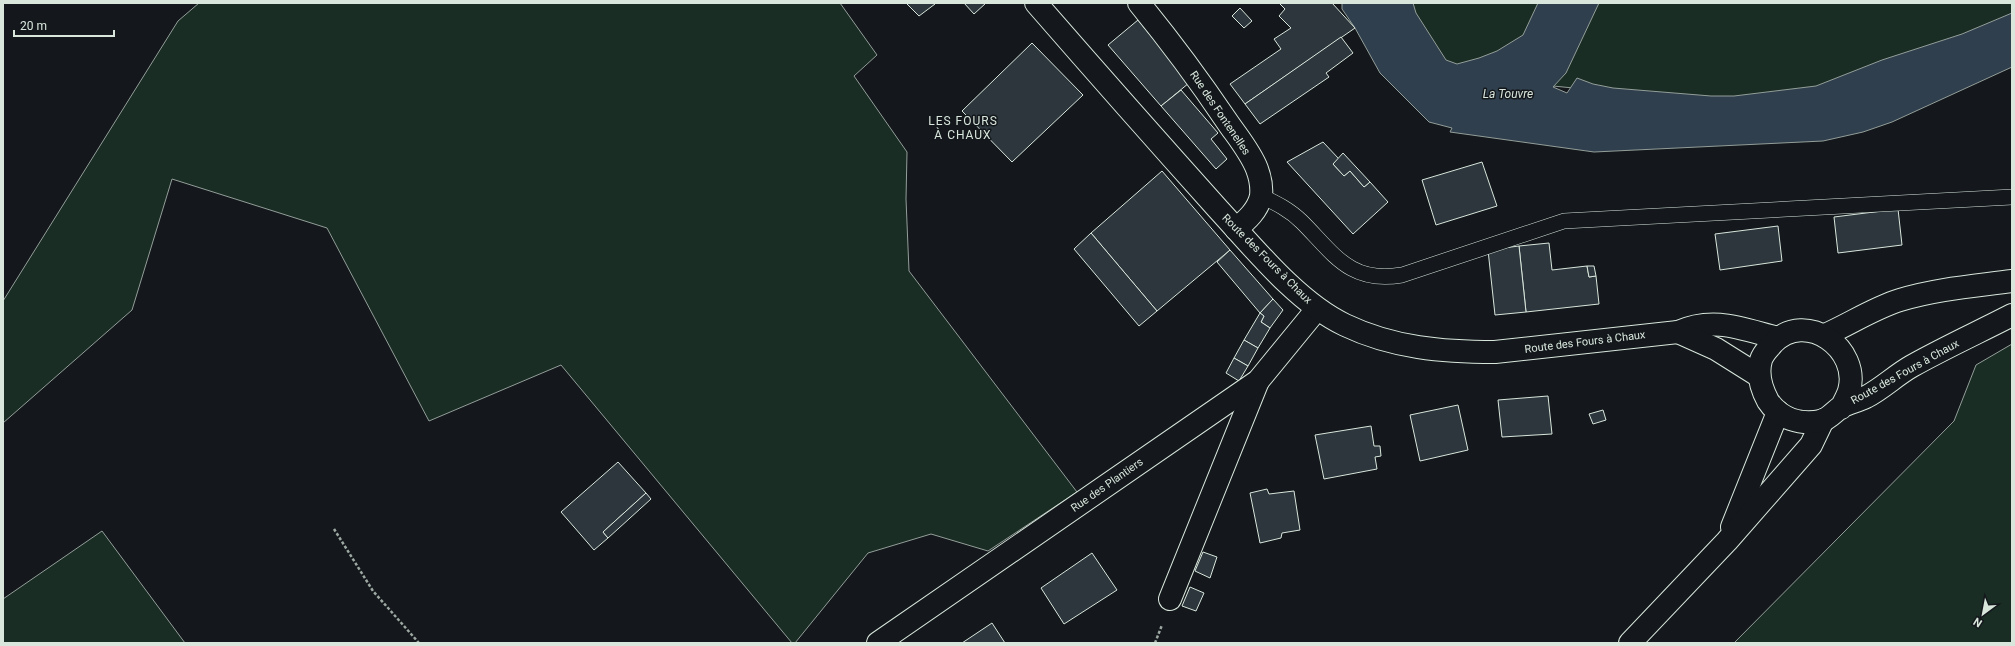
<svg xmlns="http://www.w3.org/2000/svg" width="2015" height="646" viewBox="0 0 2015 646" font-family="Roboto,sans-serif">
  <style>
    .green { fill: #1a2d24; stroke: #939e99 }
    .water { fill: #2f3f4d; stroke: #939e99 }
    .building { fill: #2c363c; stroke: #d8e6dc }
    .lines { fill: none; stroke-linecap: round; stroke-linejoin: round }
    .lane-casing { stroke: #d8e6dc; stroke-width: 16 }
    .street-casing { stroke: #d8e6dc; stroke-width: 24 }
    .secondary-casing { stroke: #d8e6dc; stroke-width: 24 }
    .path { stroke: #9da8a2; stroke-width: 2.5; stroke-dasharray: 3 2; stroke-linecap: butt }
    .lane { stroke: #14181c; stroke-width: 15 }
    .street { stroke: #14181c; stroke-width: 22 }
    .secondary { stroke: #14181c; stroke-width: 22 }
    .labels { text-anchor: middle; dominant-baseline: central; stroke-width: 3; stroke-linejoin: round; paint-order: stroke }
    .street-label { font-size: 11px; fill: #d8e6dc; stroke: #14181c }
    .water-label { font-size: 12px; font-style: italic; fill: #d8e6dc; stroke: #14181c }
    .neighbourhood-label { font-size: 12px; letter-spacing: 1px; fill: #d8e6dc; stroke: #14181c }
  </style>
  <rect width="100%" height="100%" fill="#14181c"/>
  <!-- green -->
  <g class="green">
    <polygon points="199,3 840,3 877,55 854,76 907,152 906,199 909,271 1077,492 988,551 931,534 868,553 795,643 792,643 561,365 429,421 327,228 172,179 132,310 3,423 3,301 178,21"/>
    <polygon points="1356,3 2012,3 2012,37 1775,108 1442,75"/>
    <polygon points="2012,344 2012,643 1734,643 1954,421 1976,365"/>
    <polygon points="102,531 185,643 3,643 3,599"/>
  </g>
  <!-- water -->
  <polygon class="water" points="1342,3 1413,3 1416,13 1446,60 1457,64 1479,58 1497,51 1523,35 1538,3 1599,3 1566,73 1553,87 1567,93 1577,78 1593,84 1613,88 1711,96 1734,96 1816,86 1882,60 1962,34 2012,13 2012,67 1892,122 1863,132 1823,141 1594,152 1450,132 1452,128 1429,122 1380,73 1355,28 1342,9"/>
  <!-- building -->
  <g class="building">
    <polygon points="906,3 934,3 935,4 919,16"/>
    <polygon points="964,3 986,3 974,14"/>
    <polygon points="1279,3 1332,3 1355,28 1245,104 1230,84 1281,49 1274,39 1291,28 1279,16 1285,9"/>
    <polygon points="1240,8 1252,21 1244,28 1232,16"/>
    <polygon points="1138,20 1189,83 1161,106 1108,45"/>
    <polygon points="1341,37 1353,53 1326,73 1329,77 1260,124 1245,104"/>
    <polygon points="1032,43 1083,95 1012,162 962,111"/>
    <polygon points="1181,90 1218,133 1211,139 1227,159 1216,169 1161,106"/>
    <polygon points="1323,142 1339,159 1333,164 1344,176 1350,171 1364,187 1370,182 1388,202 1353,234 1287,162"/>
    <polygon points="1343,153 1370,182 1364,187 1350,171 1344,176 1333,164"/>
    <polygon points="1482,162 1497,206 1436,225 1422,180"/>
    <polygon points="1162,171 1230,250 1157,311 1091,233"/>
    <polygon points="1898,209 1902,245 1838,253 1834,217"/>
    <polygon points="1778,226 1782,261 1720,270 1715,234"/>
    <polygon points="1091,233 1157,311 1139,326 1074,249"/>
    <polygon points="1549,243 1552,270 1587,266 1589,277 1596,276 1599,304 1526,312 1519,246"/>
    <polygon points="1519,246 1526,312 1495,315 1488,250"/>
    <polygon points="1230,250 1273,299 1260,313 1217,262"/>
    <polygon points="1587,266 1594,266 1596,276 1589,277"/>
    <polygon points="1273,299 1283,310 1270,328 1261,322 1264,316 1260,313"/>
    <polygon points="1260,313 1264,316 1261,322 1270,328 1258,348 1244,340"/>
    <polygon points="1244,340 1258,348 1248,366 1234,358"/>
    <polygon points="1234,358 1248,366 1239,381 1226,373"/>
    <polygon points="1548,396 1552,434 1502,437 1498,400"/>
    <polygon points="1458,405 1468,450 1420,461 1410,415"/>
    <polygon points="1603,410 1606,420 1593,424 1589,414"/>
    <polygon points="1371,426 1374,446 1380,446 1381,456 1375,457 1377,469 1324,479 1315,435"/>
    <polygon points="618,462 646,493 603,532 608,538 594,550 561,512"/>
    <polygon points="1267,489 1269,494 1294,491 1300,530 1282,533 1281,538 1260,543 1250,493"/>
    <polygon points="646,493 651,499 608,538 603,532"/>
    <polygon points="1203,552 1217,557 1210,578 1195,571"/>
    <polygon points="1092,553 1117,590 1064,624 1041,588"/>
    <polygon points="1190,587 1204,593 1196,611 1182,606"/>
    <polygon points="992,623 1005,643 962,643"/>
  </g>
  <g class="lines">
    <defs>
      <path id="lane" d="M1261,196C1276,203 1290,210 1302,222C1334,254 1350,284 1402,275L1564,221L2012,197"/>
      <g id="street">
        <path d="M1139,3C1170,41 1199,80 1226,120C1236,135 1250,151 1257,169C1260,177 1262,187 1261,196C1258,210 1247,220 1236,229"/>
        <polyline points="1732,527 1778,412"/>
        <polyline points="1170,599 1258,381"/>
        <polyline points="878,643 1258,381 1317,309"/>
        <polyline points="1630,643 1727,541 1811,445 1823,420"/>
      </g>
      <g id="secondary">
        <path d="M1036,3C1096,72 1157,141 1218,209C1253,247 1298,303 1345,325C1393,348 1443,352 1495,352L1678,332C1714,316 1742,329 1778,338"/>
        <polyline points="1678,332 1716,349 1759,376"/>
        <path d="M1825,335C1850,324 1874,308 1900,300C1936,289 1975,286 2012,281"/>
        <path d="M1841,408C1844,402 1847,397 1849,391C1861,349 1806,309 1773,343C1769,348 1763,353 1761,360C1757,374 1761,388 1768,401C1780,419 1800,425 1821,421C1829,419 1835,411 1841,407C1849,403 1858,401 1866,397C1883,388 1896,375 1912,366C1944,348 1979,332 2012,315"/>
      </g>
    </defs>
    <!-- lane casing -->
    <use href="#lane" class="lane-casing"/>
    <!-- street casing -->
    <use href="#street" class="street-casing"/>
    <!-- secondary casing -->
    <use href="#secondary" class="secondary-casing"/>
    <!-- path -->
    <g class="path">
      <polyline points="334,529 373,591 419,643"/>
      <polyline points="1155,643 1162,625"/>
    </g>
    <!-- lane -->
    <use href="#lane" class="lane"/>
    <!-- street -->
    <use href="#street" class="street"/>
    <!-- secondary -->
    <use href="#secondary" class="secondary"/>
  </g>
  <g class="labels">
    <!-- street labels -->
    <g class="street-label">
      <text transform="translate(1220 113) rotate(56)">Rue des Fontenelles</text>
      <text transform="translate(1267 259) rotate(45)">Route des Fours à Chaux</text>
      <text transform="translate(1585 342) rotate(-7)">Route des Fours à Chaux</text>
      <text transform="translate(1905 372) rotate(-29)">Route des Fours à Chaux</text>
      <text transform="translate(1107 485) rotate(-35)">Rue des Plantiers</text>
    </g>
    <!-- water labels -->
    <g class="water-label">
      <text x="1508" y="94">La Touvre</text>
    </g>
    <!-- neighbourhood labels -->
    <g class="neighbourhood-label">
      <text x="963" y="121">LES FOURS<tspan x="963" dy="14">À CHAUX</tspan></text>
    </g>
  </g>
  <!-- border -->
  <rect width="2015" height="646" fill="none" stroke="#d8e6dc" stroke-width="8"/>
  <!-- north arrow -->
  <g transform="translate(1983 614) rotate(212)" stroke="#14181c" stroke-width="3" paint-order="stroke">
  <path d="M0-3L7 15L0 10L-7 15Z" fill="#d8e6dc"/>
  <text y="-6" font-size="11" font-weight="bold" text-anchor="middle" fill="#d8e6dc">N</text>
  </g>
  <!-- scale -->
  <path d="M14 30v6h100v-6" fill="none" stroke="#d8e6dc" stroke-width="2"/>
  <text x="20" y="30" font-size="12" fill="#d8e6dc" stroke="#14181c" stroke-width="3" paint-order="stroke">20 m</text>
</svg>
